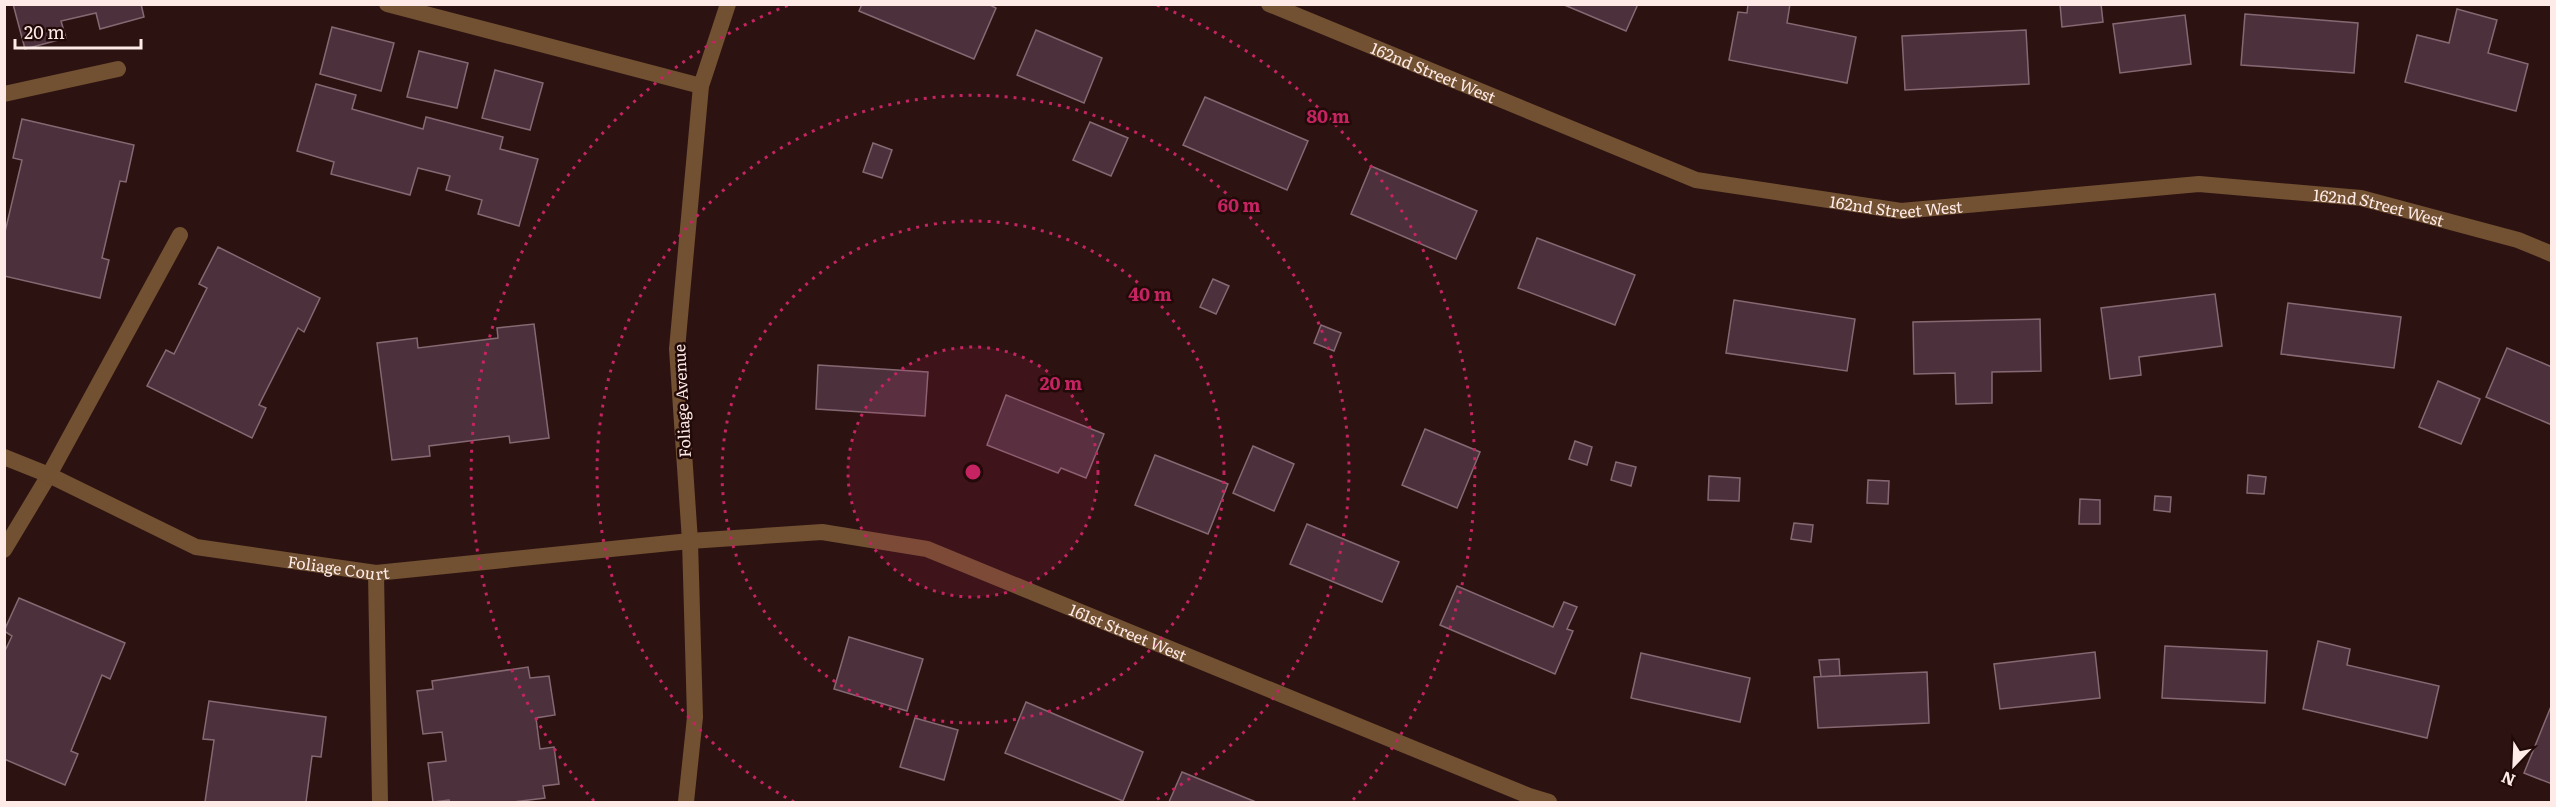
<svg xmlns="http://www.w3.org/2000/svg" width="2556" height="807" viewBox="0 0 2556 807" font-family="Literata,serif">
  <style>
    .building { fill: #4c313c; stroke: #866873; stroke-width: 1.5 }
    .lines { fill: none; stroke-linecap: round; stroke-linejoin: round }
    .service { stroke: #725032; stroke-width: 16 }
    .minor { stroke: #725032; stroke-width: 16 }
    .ring { fill: none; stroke: #c52362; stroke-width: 3; stroke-dasharray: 3 6 }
    .labels { text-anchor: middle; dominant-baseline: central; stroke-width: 5; stroke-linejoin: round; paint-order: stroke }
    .street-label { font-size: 16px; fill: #feebe8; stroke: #220a08 }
    .centre { fill: #c52362; stroke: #220a08; stroke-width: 3 }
    .ring-label { font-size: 18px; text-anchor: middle; font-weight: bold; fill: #c52362; stroke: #220a08; stroke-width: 5; stroke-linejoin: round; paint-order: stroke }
  </style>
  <rect width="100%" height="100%" fill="#2c1311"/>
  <!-- building -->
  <g class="building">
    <polygon points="13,4 141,4 144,17 100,29 96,13 61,21 66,38 25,49"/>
    <polygon points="862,4 988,4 996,8 974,59 859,11"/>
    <polygon points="1562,4 1638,4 1626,31"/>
    <polygon points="1748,4 1790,4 1787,23 1856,37 1847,83 1729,60 1738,12 1747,13"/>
    <polygon points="2060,4 2101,4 2103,22 2062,27"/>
    <polygon points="2457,9 2497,20 2488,53 2528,64 2516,111 2405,82 2417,35 2449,43"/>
    <polygon points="2245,14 2358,23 2354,73 2241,65"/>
    <polygon points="2185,15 2191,64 2120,73 2113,24"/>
    <polygon points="332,27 394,43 381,91 320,74"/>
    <polygon points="1036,30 1102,58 1084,103 1017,75"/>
    <polygon points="2026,30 2029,84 1905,90 1902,36"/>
    <polygon points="419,51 468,63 457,108 407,97"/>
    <polygon points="495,70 543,83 530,130 482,118"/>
    <polygon points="316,84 356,95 352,109 423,129 426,117 503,137 500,149 538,159 519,226 478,214 482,200 446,190 450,176 418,168 410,195 331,174 334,162 297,151"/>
    <polygon points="1205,97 1308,141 1287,190 1183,145"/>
    <polygon points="22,119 134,145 126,182 120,181 102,258 109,260 100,298 4,276 4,236 22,160 13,158"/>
    <polygon points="1090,122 1128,138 1111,176 1073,160"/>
    <polygon points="873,143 892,150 882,178 863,172"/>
    <polygon points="1371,166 1477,211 1456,259 1351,214"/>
    <polygon points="1537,238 1635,275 1615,325 1518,288"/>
    <polygon points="218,247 320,298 304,332 298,328 259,405 266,408 252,438 147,386 166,350 174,354 207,288 199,284"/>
    <polygon points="1213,279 1229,286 1216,314 1200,307"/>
    <polygon points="2215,294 2222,346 2139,357 2141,375 2110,379 2101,308"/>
    <polygon points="1734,300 1855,319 1847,371 1726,353"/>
    <polygon points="2288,303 2401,317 2394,368 2281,354"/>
    <polygon points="2040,319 2041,371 1992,372 1992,403 1956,404 1955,373 1914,374 1913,322"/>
    <polygon points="534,324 549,438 510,443 509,436 429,446 430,456 392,460 377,343 417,338 418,348 498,338 497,328"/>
    <polygon points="1321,325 1341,333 1334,351 1314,343"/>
    <polygon points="2507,348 2552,367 2552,425 2486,397"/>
    <polygon points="818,365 928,372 925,416 816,409"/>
    <polygon points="2438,381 2480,399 2461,444 2419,427"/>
    <polygon points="1006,395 1104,434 1086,478 1061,468 1058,473 987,445"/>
    <polygon points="1425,429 1480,452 1457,508 1402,485"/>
    <polygon points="1575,441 1592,447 1587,465 1569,459"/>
    <polygon points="1253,446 1294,464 1274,511 1233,493"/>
    <polygon points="1155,455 1228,484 1208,534 1135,505"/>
    <polygon points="1616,462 1636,467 1631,486 1611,480"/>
    <polygon points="2248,475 2266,477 2264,494 2247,493"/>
    <polygon points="1709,476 1740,478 1739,501 1708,500"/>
    <polygon points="1868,480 1889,481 1888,504 1867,503"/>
    <polygon points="2155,496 2171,497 2170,512 2154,510"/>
    <polygon points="2080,499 2100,500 2100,524 2079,524"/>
    <polygon points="1794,523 1813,525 1811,542 1791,539"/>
    <polygon points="1307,524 1399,562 1382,602 1290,564"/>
    <polygon points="1457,586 1553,627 1564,602 1577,607 1567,629 1573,631 1555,674 1440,625"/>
    <polygon points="19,598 125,643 110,679 102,675 71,751 78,754 65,785 4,759 4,653 12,636 4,631"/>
    <polygon points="849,637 923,659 907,711 834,689"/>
    <polygon points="2318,641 2350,649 2347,665 2439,686 2427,738 2303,709"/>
    <polygon points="2165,646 2267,651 2265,703 2162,698"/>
    <polygon points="2095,652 2100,698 2000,709 1994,664"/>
    <polygon points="1641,653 1750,678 1740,722 1631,698"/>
    <polygon points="1839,659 1840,676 1821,677 1819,660"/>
    <polygon points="528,667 530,678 549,676 555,715 536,718 540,749 554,747 559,784 543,786 545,798 513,802 450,802 449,800 433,802 428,763 446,761 442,732 423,734 417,691 433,689 432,681"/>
    <polygon points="1927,672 1929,723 1818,728 1814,677"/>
    <polygon points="209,701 326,717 321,757 312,756 306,802 205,802 214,740 203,739"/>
    <polygon points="1026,702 1143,752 1123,801 1005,753"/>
    <polygon points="2552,704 2552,784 2524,773"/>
    <polygon points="915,718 958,730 944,780 900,767"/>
    <polygon points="1182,772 1256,802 1169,802"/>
  </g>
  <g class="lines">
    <!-- service -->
    <g class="service">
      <polyline points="387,4 701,86"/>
      <polyline points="4,94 118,69"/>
      <polyline points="4,550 49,475 180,235"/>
      <polyline points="376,573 380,802"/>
    </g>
    <!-- minor -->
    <g class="minor">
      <path id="s1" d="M1269,4L1696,180L1901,211L2199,184L2361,198L2518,240L2552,254"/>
      <path id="s2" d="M4,457L49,475L196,547L376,573L690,541L822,532L927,549L1529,796L1549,802"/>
      <polyline points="686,802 695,717 690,541 677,349 701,86 728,4"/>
    </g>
  </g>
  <!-- distance rings -->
  <circle cx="973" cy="472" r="125" fill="#c52362" fill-opacity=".12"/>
  <g class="ring">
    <circle cx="973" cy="472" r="125"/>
    <circle cx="973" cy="472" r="251"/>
    <path d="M794 802A376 376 0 1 1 1152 802"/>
    <path d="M594 801A502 502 0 0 1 789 5M1157 5A502 502 0 0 1 1352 801"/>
  </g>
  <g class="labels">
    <!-- street labels -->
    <g class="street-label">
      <text stroke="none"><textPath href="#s1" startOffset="178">162nd Street West</textPath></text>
      <text stroke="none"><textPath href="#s1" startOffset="664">162nd Street West</textPath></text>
      <text stroke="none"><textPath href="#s1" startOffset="1150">162nd Street West</textPath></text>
      <text transform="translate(681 401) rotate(-93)">Foliage Avenue</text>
      <text stroke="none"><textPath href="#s2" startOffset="356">Foliage Court</textPath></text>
      <text stroke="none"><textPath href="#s2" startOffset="1166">161st Street West</textPath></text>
    </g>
  </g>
  <circle cx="973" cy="472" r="9" class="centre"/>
  <g class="ring-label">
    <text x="1328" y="123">80 m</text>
    <text x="1239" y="212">60 m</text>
    <text x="1150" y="301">40 m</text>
    <text x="1061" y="390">20 m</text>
  </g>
  <!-- border -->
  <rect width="2556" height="807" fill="none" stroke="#feebe8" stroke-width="12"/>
  <!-- north arrow -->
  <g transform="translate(2514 765) rotate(203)" stroke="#220a08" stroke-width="4.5" paint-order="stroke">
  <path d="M0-4.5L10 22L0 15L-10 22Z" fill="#feebe8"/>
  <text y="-9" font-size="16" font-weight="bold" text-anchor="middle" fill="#feebe8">N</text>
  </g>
  <!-- scale -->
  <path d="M15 39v9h126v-9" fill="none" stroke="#feebe8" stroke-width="3"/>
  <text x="24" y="39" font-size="18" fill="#feebe8" stroke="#220a08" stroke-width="4.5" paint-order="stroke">20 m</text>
</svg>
